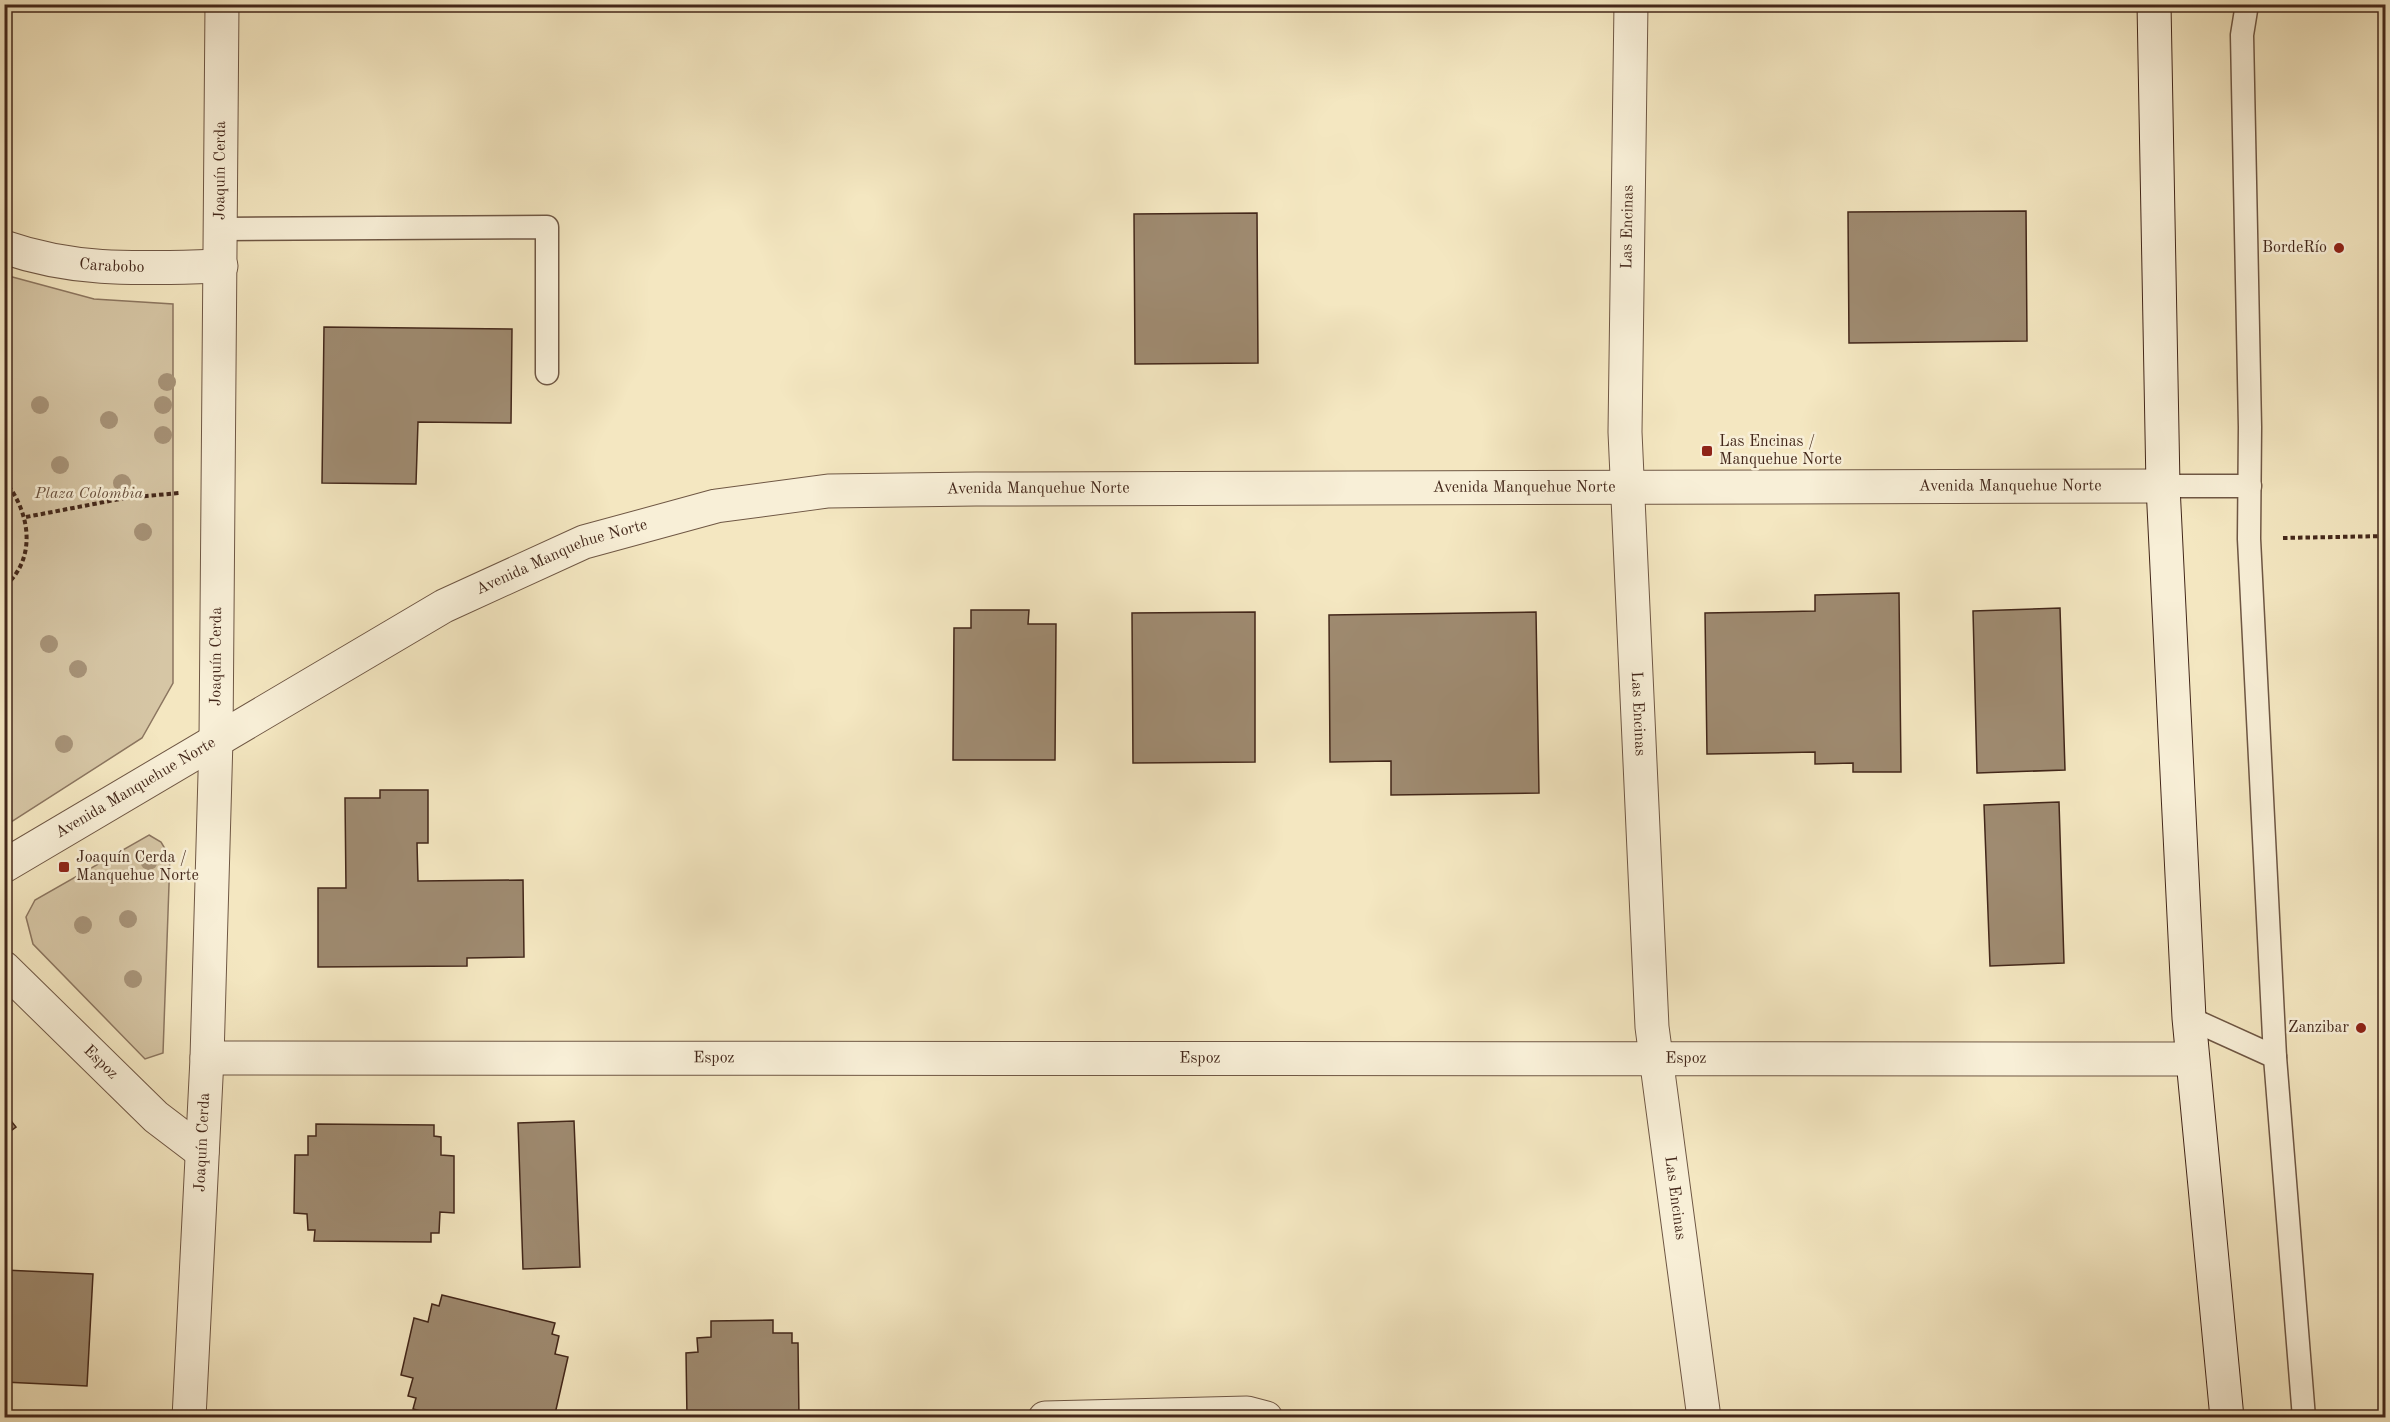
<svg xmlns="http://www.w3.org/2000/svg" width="2390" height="1422" viewBox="0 0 2390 1422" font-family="'Old Standard TT',serif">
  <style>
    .green { fill: #d6c6a5; stroke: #8c7660; stroke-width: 1.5 }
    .building { fill: #9f8b71; stroke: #43271a; stroke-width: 1.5 }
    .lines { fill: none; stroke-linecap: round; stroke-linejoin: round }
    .service-casing { stroke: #6f5744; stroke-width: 25 }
    .minor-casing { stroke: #6f5744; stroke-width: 35 }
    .tertiary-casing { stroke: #6f5744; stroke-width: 35 }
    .secondary-casing { stroke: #43271a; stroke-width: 35 }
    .path { stroke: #43271a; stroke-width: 4; stroke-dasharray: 4.5 3; stroke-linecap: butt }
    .service { stroke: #f8efd7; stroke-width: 22 }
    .minor { stroke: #f8efd7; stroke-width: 33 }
    .tertiary { stroke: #f8efd7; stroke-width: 33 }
    .secondary { stroke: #f8efd7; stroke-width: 33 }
    .tree { fill: #a79378 }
    .poi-dot { fill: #8f2418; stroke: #f8efd7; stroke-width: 2 }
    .labels { text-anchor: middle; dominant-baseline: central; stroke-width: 5; stroke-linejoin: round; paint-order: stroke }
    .street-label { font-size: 16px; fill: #43271a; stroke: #f8efd7 }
    .poi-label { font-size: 16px; fill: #43271a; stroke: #f8efd7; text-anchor: end }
    .park-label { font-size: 16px; font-style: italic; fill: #684f3d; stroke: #f8efd7 }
  </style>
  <rect width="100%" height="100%" fill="#f4e7c1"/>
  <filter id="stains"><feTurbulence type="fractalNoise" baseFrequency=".00333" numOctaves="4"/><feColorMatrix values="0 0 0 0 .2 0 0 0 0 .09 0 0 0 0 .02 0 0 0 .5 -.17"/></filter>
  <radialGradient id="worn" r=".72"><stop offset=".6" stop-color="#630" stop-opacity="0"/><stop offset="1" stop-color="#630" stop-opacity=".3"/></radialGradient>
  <!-- green -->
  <g class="green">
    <polygon points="5,275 94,299 173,304 173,683 142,738 5,826"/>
    <polygon points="149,835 161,842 170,857 163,1053 145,1059 33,944 26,917 35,900"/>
  </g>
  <!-- building -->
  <g class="building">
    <polygon points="2026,211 2027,341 1849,343 1848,212"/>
    <polygon points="1257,213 1258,363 1135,364 1134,214"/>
    <polygon points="324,327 512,329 511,423 418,422 416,484 322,483"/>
    <polygon points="1899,593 1901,772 1853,772 1853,763 1815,764 1815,752 1707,754 1705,613 1815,611 1815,595"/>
    <polygon points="2060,608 2065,770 1977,773 1973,611"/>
    <polygon points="971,610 1029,610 1028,624 1056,624 1055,760 953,760 954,628 971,628"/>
    <polygon points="1255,612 1255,762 1133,763 1132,613"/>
    <polygon points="1536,612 1539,793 1391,795 1391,761 1330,762 1329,615"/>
    <polygon points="380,790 428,790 428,843 417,843 418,881 523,880 524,957 467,958 467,966 318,967 318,888 346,888 345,798 380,798"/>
    <polygon points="2059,802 2064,963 1990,966 1984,805"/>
    <polygon points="4,1112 16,1127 4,1136"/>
    <polygon points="574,1121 580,1267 523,1269 518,1123"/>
    <polygon points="316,1124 434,1125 434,1136 441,1137 441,1155 454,1156 454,1213 440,1212 439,1233 431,1233 431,1242 314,1241 315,1230 308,1230 307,1214 294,1213 295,1155 308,1155 308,1136 316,1136"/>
    <polygon points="4,1270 93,1274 87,1386 4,1382"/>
    <polygon points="442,1295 555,1323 552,1334 559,1336 555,1354 568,1357 555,1414 542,1411 540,1418 448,1418 413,1409 416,1398 408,1396 413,1378 401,1375 414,1318 428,1322 432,1304 439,1306"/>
    <polygon points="773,1320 773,1333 792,1333 792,1343 798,1343 799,1418 687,1418 686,1353 698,1352 697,1338 711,1337 711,1321"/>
  </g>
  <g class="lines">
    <defs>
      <g id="service">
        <polyline points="2247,4 2242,35 2250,427 2249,539 2275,1057 2304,1418"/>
        <polyline points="221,229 547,227 547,373"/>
        <polyline points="2163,486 2250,486"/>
        <polyline points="2189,1018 2275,1057"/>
      </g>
      <g id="minor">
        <path id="s1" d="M1631,4L1625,432L1652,1027L1704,1418"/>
        <path id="s2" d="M4,247C79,273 144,268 221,266"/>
        <path id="s3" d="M207,1058L2192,1059"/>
        <polyline points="1045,1418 1247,1413 1266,1418"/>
      </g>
      <g id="tertiary">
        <path id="s4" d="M4,866L444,606L584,542L716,506L828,491L976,489L2163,486"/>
        <path id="s5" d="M4,968L156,1117L202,1152"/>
        <path id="s6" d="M189,1418L207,1058L216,739L222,4"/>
      </g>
      <polyline id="secondary" points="2154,4 2163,486 2189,1018 2227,1418"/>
    </defs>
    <!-- service casing -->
    <use href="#service" class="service-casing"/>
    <!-- minor casing -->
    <use href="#minor" class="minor-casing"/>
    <!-- tertiary casing -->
    <use href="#tertiary" class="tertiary-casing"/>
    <!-- secondary casing -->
    <use href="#secondary" class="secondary-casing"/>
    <!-- path -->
    <g class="path">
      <path d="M4,480C30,511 38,558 4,587"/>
      <polyline points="26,517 125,498 179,493"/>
      <polyline points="2283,538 2386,536"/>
    </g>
    <!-- service -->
    <use href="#service" class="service"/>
    <!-- minor -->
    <use href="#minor" class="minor"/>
    <!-- tertiary -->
    <use href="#tertiary" class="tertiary"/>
    <!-- secondary -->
    <use href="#secondary" class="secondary"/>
  </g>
  <!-- trees -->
  <g class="tree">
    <circle cx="167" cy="382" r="9"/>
    <circle cx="40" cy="405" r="9"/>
    <circle cx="163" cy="405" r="9"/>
    <circle cx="109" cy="420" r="9"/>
    <circle cx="163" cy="435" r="9"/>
    <circle cx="60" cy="465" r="9"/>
    <circle cx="122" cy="483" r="9"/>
    <circle cx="143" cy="532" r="9"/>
    <circle cx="49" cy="644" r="9"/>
    <circle cx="78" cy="669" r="9"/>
    <circle cx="64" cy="744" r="9"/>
    <circle cx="149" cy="861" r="9"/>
    <circle cx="128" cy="919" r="9"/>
    <circle cx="83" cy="925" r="9"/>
    <circle cx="133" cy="979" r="9"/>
  </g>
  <!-- markers -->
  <g class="poi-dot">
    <circle cx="2339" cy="248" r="6"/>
    <rect x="1701" y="445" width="12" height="12" rx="3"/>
    <rect x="58" y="861" width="12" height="12" rx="3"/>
    <circle cx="2361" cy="1028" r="6"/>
  </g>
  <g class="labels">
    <!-- street labels -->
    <g class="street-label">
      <text stroke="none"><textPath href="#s6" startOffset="1248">Joaquín Cerda</textPath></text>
      <text transform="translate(1628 227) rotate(-89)">Las Encinas</text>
      <text stroke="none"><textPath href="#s2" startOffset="110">Carabobo</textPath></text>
      <text stroke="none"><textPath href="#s4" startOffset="2097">Avenida Manquehue Norte</textPath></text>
      <text stroke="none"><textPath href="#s4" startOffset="1611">Avenida Manquehue Norte</textPath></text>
      <text stroke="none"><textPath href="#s4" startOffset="1125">Avenida Manquehue Norte</textPath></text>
      <text stroke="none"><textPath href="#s4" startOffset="639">Avenida Manquehue Norte</textPath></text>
      <text stroke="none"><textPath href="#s6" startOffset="762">Joaquín Cerda</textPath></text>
      <text stroke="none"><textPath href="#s1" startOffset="710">Las Encinas</textPath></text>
      <text stroke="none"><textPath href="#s4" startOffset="153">Avenida Manquehue Norte</textPath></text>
      <text stroke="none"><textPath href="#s3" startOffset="507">Espoz</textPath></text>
      <text stroke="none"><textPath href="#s3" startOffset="993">Espoz</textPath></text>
      <text stroke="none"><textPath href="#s3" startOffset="1479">Espoz</textPath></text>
      <text stroke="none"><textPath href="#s5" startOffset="135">Espoz</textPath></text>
      <text stroke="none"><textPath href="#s6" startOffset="276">Joaquín Cerda</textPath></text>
      <text stroke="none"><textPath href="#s1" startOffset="1196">Las Encinas</textPath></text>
    </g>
    <!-- poi labels -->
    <g class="poi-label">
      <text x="2327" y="248">BordeRío</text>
      <text x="1719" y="442" text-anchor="start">Las Encinas /<tspan x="1719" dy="18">Manquehue Norte</tspan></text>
      <text x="76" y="858" text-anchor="start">Joaquín Cerda /<tspan x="76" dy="18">Manquehue Norte</tspan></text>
      <text x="2349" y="1028">Zanzibar</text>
    </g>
    <!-- park labels -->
    <g class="park-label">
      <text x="89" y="494">Plaza Colombia</text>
    </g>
  </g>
  <!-- margin -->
  <rect width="2390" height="1422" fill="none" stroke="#f4e7c1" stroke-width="24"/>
  <rect x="6" y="6" width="2378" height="1410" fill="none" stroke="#43271a" stroke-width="3"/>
  <rect x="12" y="12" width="2366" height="1398" fill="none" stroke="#43271a" stroke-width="1.5"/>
  <rect width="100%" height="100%" filter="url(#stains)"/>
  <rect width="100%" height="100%" fill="url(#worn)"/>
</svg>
